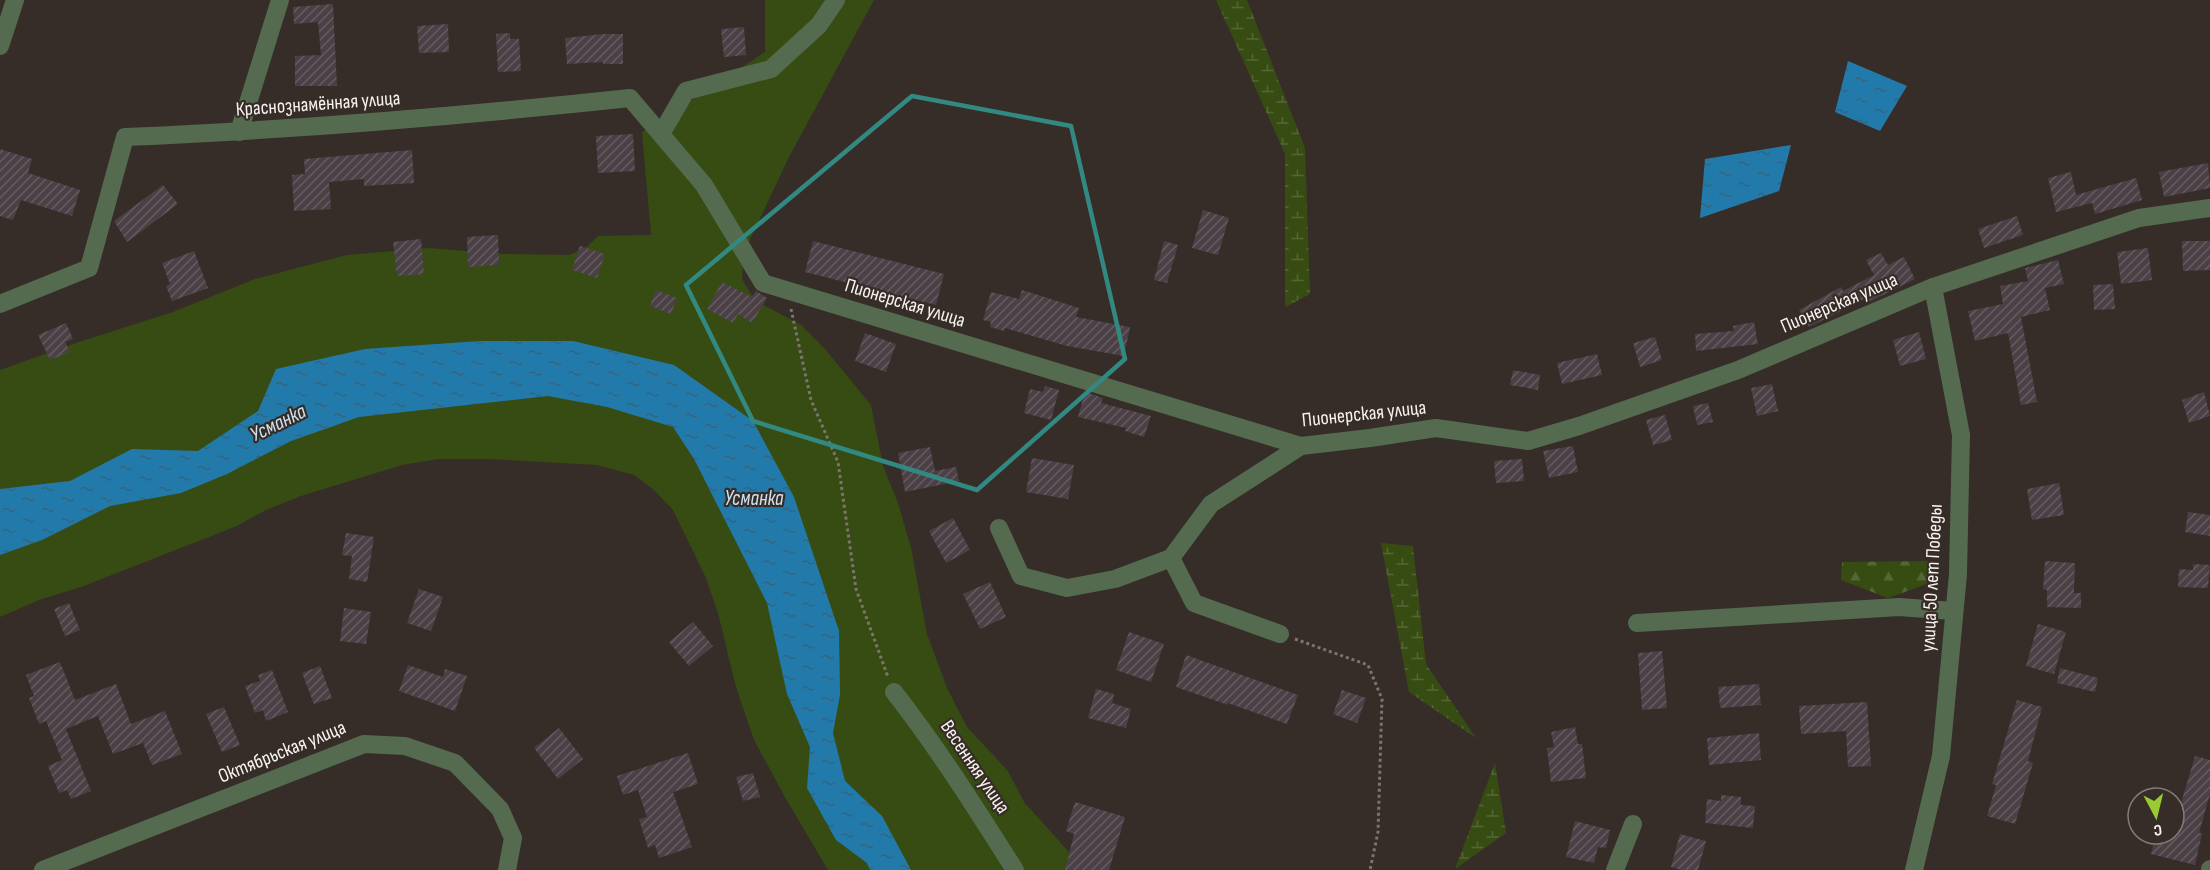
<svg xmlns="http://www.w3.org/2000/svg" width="2210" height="870" viewBox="0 0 2210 870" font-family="'Sofia Sans Condensed',sans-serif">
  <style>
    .green { fill: #374c12 }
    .forest { fill: url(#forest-firs) }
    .wetland { fill: url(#wetland-marsh) }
    .water { fill: url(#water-ripples) }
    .building { fill: url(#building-hatch) }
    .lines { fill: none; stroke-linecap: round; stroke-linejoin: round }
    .path { stroke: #7c746f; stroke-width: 3; stroke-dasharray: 3 3; stroke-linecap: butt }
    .minor { stroke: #556b50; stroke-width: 18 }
    .marked { fill: none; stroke: #328981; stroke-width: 4.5; stroke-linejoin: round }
    .labels { text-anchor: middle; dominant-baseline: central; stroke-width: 4.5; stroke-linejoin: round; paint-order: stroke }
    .street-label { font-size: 20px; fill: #f9f3ef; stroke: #362d28 }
    .water-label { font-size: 21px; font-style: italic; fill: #cfe2f0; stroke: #362d28 }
  </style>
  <defs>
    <pattern id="forest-firs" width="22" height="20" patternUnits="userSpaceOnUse" patternTransform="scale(1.5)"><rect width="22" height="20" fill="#374c12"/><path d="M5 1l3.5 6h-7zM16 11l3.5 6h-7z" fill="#556635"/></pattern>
    <pattern id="wetland-marsh" width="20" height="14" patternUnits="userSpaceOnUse" patternTransform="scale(1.5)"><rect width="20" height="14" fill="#374c12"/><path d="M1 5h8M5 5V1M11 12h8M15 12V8" fill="none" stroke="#556635"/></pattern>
    <pattern id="water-ripples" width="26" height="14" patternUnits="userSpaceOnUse" patternTransform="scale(1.5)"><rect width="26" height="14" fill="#227aab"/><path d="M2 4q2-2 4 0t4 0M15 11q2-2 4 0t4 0" fill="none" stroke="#34647e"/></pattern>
    <pattern id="building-hatch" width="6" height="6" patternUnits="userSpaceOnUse" patternTransform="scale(1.5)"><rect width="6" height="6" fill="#4a4046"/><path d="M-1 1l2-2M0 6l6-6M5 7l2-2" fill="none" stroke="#655c61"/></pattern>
  </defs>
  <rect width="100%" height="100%" fill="#362d28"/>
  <!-- green -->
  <polygon class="green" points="765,0 874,0 789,157 746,248 743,261 742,279 751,294 765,306 801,325 825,349 871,405 883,466 898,503 911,548 927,634 947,688 967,727 1008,771 1024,802 1085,870 828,870 786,799 754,740 736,687 718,613 706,578 673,510 654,490 634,475 597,465 491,459 438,459 402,465 301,496 266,510 237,526 81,587 39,600 0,617 0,370 76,343 173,312 255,279 347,255 429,248 503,254 570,255 588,246 598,236 651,235 642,132 765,52"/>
  <!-- forest -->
  <polygon class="forest" points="1934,561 1932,582 1888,598 1841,580 1842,562"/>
  <!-- wetland -->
  <g class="wetland">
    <polygon points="1216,0 1247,0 1305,148 1310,294 1285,307 1285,154"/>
    <polygon points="1381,543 1413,546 1426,664 1476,738 1409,692"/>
    <polygon points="1495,763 1506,833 1455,869"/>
  </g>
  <!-- water -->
  <g class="water">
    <polygon points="1848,61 1907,86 1880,131 1835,112"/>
    <polygon points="1791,145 1779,191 1700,218 1705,159"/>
    <polygon points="479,341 573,341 674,365 753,421 794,497 839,631 840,695 833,733 845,781 882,816 911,870 870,870 867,863 836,840 807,788 810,747 787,694 767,603 694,459 673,427 607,407 548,396 359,417 291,441 227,474 181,493 110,506 42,540 0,555 0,489 70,481 132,449 198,451 258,411 276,369 365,349"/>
  </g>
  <!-- building -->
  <g class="building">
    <polygon points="333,4 337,86 295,86 295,56 321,55 318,22 294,24 293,7"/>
    <polygon points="448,24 449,52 419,53 417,26"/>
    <polygon points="744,27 746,55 724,57 721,29"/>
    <polygon points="510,33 510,39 519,39 521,71 498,72 496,34"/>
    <polygon points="603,34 623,34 623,64 603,64 603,62 567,64 565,38"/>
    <polygon points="633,134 635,171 598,173 596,136"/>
    <polygon points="0,149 32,159 28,173 80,190 72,216 21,200 13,220 0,216"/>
    <polygon points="412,150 414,183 364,186 364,179 329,182 331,209 294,211 292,175 305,174 304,159"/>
    <polygon points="2208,163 2210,188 2164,197 2159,172"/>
    <polygon points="2071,172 2076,195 2136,178 2142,200 2095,214 2092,203 2056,212 2048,178"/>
    <polygon points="163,185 178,204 127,242 114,221"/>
    <polygon points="1203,210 1229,218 1218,255 1192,248"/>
    <polygon points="2017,216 2023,235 1984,248 1978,229"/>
    <polygon points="498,235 499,265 468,267 467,237"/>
    <polygon points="421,239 424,274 397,276 393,242"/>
    <polygon points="813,241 944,274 936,305 805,272"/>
    <polygon points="1164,241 1178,245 1167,283 1154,280"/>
    <polygon points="2182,241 2210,241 2210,270 2183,271"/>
    <polygon points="580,246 605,254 597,278 572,270"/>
    <polygon points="2148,248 2152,280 2121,284 2117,252"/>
    <polygon points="194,251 208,288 172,301 166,286 170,284 162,263"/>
    <polygon points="1881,253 1888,265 1904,257 1915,279 1869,302 1867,298 1809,327 1799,310 1841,287 1843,291 1874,275 1866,260"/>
    <polygon points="2058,260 2064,284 2045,288 2050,310 2021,317 2037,402 2021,405 2008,333 1975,341 1968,311 2003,304 2000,286 2028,281 2025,268"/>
    <polygon points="722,282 752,297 756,291 767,298 752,323 738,314 733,323 707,309"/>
    <polygon points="2113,284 2115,309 2094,310 2093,285"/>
    <polygon points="656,290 677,298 671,314 650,306"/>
    <polygon points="1022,290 1079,308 1076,317 1130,327 1124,356 1067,346 1005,328 1004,331 990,327 991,322 983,320 991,292 1019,299"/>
    <polygon points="1754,322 1758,344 1696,351 1695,334 1734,331 1733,326"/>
    <polygon points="66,323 73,339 65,342 70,352 50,360 38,335"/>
    <polygon points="1919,332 1926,359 1900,366 1893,340"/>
    <polygon points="865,333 896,344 886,372 855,361"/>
    <polygon points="1655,337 1662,360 1640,367 1633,343"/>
    <polygon points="1597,354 1602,375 1562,384 1557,363"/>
    <polygon points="1513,370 1540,375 1538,390 1510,385"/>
    <polygon points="1772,384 1778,411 1757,416 1751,388"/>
    <polygon points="1045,386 1059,390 1051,420 1024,413 1030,389 1043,392"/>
    <polygon points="1085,392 1103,398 1101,403 1151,416 1144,437 1125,431 1126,428 1078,417"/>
    <polygon points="2204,392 2210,416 2189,423 2182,400"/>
    <polygon points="1708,403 1713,422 1697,425 1693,406"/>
    <polygon points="1665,415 1672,440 1653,445 1646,420"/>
    <polygon points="1573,446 1578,472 1549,478 1543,451"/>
    <polygon points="930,447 935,471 956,467 959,481 905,492 898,453"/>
    <polygon points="1032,458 1074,465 1068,499 1026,492"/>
    <polygon points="1522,459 1524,481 1496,483 1494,461"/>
    <polygon points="2059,483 2064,515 2032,520 2027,489"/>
    <polygon points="2188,512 2210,515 2210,536 2185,532"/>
    <polygon points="953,518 970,550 946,563 929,531"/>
    <polygon points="346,533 374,537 367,582 349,579 352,556 342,555"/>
    <polygon points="2045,561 2075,563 2074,593 2081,593 2081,608 2047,607 2047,590 2043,589"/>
    <polygon points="2193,564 2210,565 2208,588 2178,587 2179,569 2193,570"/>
    <polygon points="990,582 1006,617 980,629 963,594"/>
    <polygon points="419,589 443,597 431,631 407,623"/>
    <polygon points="69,603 80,630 65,636 54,609"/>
    <polygon points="344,608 371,612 366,644 340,641"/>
    <polygon points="693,622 713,646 689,666 669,642"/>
    <polygon points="2038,624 2066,632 2054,674 2026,666"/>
    <polygon points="1129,632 1164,644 1151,682 1116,670"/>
    <polygon points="1662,651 1667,708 1642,710 1638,653"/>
    <polygon points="1186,655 1298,695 1287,724 1228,703 1228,705 1176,687"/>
    <polygon points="60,662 75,700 116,684 131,724 165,711 182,754 152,765 143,743 113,754 98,716 66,729 91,791 71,799 67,790 59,793 48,766 62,760 46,721 39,724 29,698 34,696 26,675"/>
    <polygon points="408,665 443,677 445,669 467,676 455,711 399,691"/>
    <polygon points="320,666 332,698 314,704 302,673"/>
    <polygon points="2060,668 2098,678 2095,692 2057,683"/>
    <polygon points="272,670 288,712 266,721 263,710 255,713 245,686 260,681 258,675"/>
    <polygon points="1759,684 1761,705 1720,708 1718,687"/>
    <polygon points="1096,689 1114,694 1112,703 1131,709 1126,728 1088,718"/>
    <polygon points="1342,690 1366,698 1357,723 1333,714"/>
    <polygon points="2017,700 2042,707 2028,761 2033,763 2015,824 1987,816 1996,785 1992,784"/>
    <polygon points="1867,702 1871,766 1848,767 1846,731 1801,734 1799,706"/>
    <polygon points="224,707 240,745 222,752 206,714"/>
    <polygon points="1575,727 1578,744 1582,744 1586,778 1551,782 1547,748 1554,747 1551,732"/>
    <polygon points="559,728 583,759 558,779 534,748"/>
    <polygon points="1759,733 1761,760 1709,765 1707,738"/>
    <polygon points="688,753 698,784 673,792 692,847 659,858 655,845 648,848 639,819 647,817 638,790 623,795 617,776"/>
    <polygon points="2195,756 2210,760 2210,794 2199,833 2202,833 2195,865 2151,854 2156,834 2174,834 2174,827"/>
    <polygon points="753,773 760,797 743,801 736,777"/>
    <polygon points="1721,795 1741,797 1741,805 1755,806 1753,828 1705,823 1707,799 1721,801"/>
    <polygon points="1075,802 1125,817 1109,870 1065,870 1074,834 1066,831"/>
    <polygon points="1575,821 1610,830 1606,848 1598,847 1594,863 1566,857"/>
    <polygon points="1680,834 1706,841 1698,870 1681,870 1671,867"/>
  </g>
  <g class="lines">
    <!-- path -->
    <g class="path">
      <polyline points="791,309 811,400 838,462 856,589 888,677"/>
      <polyline points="1295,639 1368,665 1382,699 1378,832 1370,870"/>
    </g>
    <!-- minor -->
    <g class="minor">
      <polyline points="0,46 15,0"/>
      <polyline points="239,132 280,0"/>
      <polyline points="661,134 686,91 771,69 819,25 836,0"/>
      <path d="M0,304L89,268L125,137C294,130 462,116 630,98L704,185L763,283L1301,446L1370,438L1436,428L1528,441L1579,426L1738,370L1933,287L2139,218L2210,208"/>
      <polyline points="999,528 1021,576 1067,588 1115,579 1171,558 1211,504 1301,446"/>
      <polyline points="1171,558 1194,603 1280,634"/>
      <polyline points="1637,623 1899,607 1954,611"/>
      <path d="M894,692C938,748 976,809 1015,870"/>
      <polyline points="43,870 364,744 405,746 455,763 500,809 513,838 507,870"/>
      <polyline points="1615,870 1633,824"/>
      <polyline points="1914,870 1941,756 1958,574 1961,435 1933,287"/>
      <polyline points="2210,870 2210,869"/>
    </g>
  </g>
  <!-- marked area -->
  <path class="marked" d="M912,96L1071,126L1125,359L977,490L753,421L686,285Z"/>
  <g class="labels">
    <!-- street labels -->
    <g class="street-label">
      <text transform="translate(318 104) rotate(-4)">Краснознамённая улица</text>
      <text transform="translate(905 303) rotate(17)">Пионерская улица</text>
      <text transform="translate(1839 303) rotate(-23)">Пионерская улица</text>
      <text transform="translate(1364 414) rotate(-6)">Пионерская улица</text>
      <text transform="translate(1932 578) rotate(-87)">улица 50 лет Победы</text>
      <text transform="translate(282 752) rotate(-22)">Октябрьская улица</text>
      <text transform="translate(975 767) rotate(56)">Весенняя улица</text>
    </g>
    <!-- water labels -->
    <g class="water-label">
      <text transform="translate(278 423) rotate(-26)">Усманка</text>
      <text x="754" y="498">Усманка</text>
    </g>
  </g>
  <!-- north arrow -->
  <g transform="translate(2156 816) rotate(173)"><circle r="28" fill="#362d28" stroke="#847c78" stroke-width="1.5"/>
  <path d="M0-4.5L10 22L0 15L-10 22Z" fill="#9bcb33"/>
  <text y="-9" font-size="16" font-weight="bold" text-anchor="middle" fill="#f9f3ef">С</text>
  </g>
</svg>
